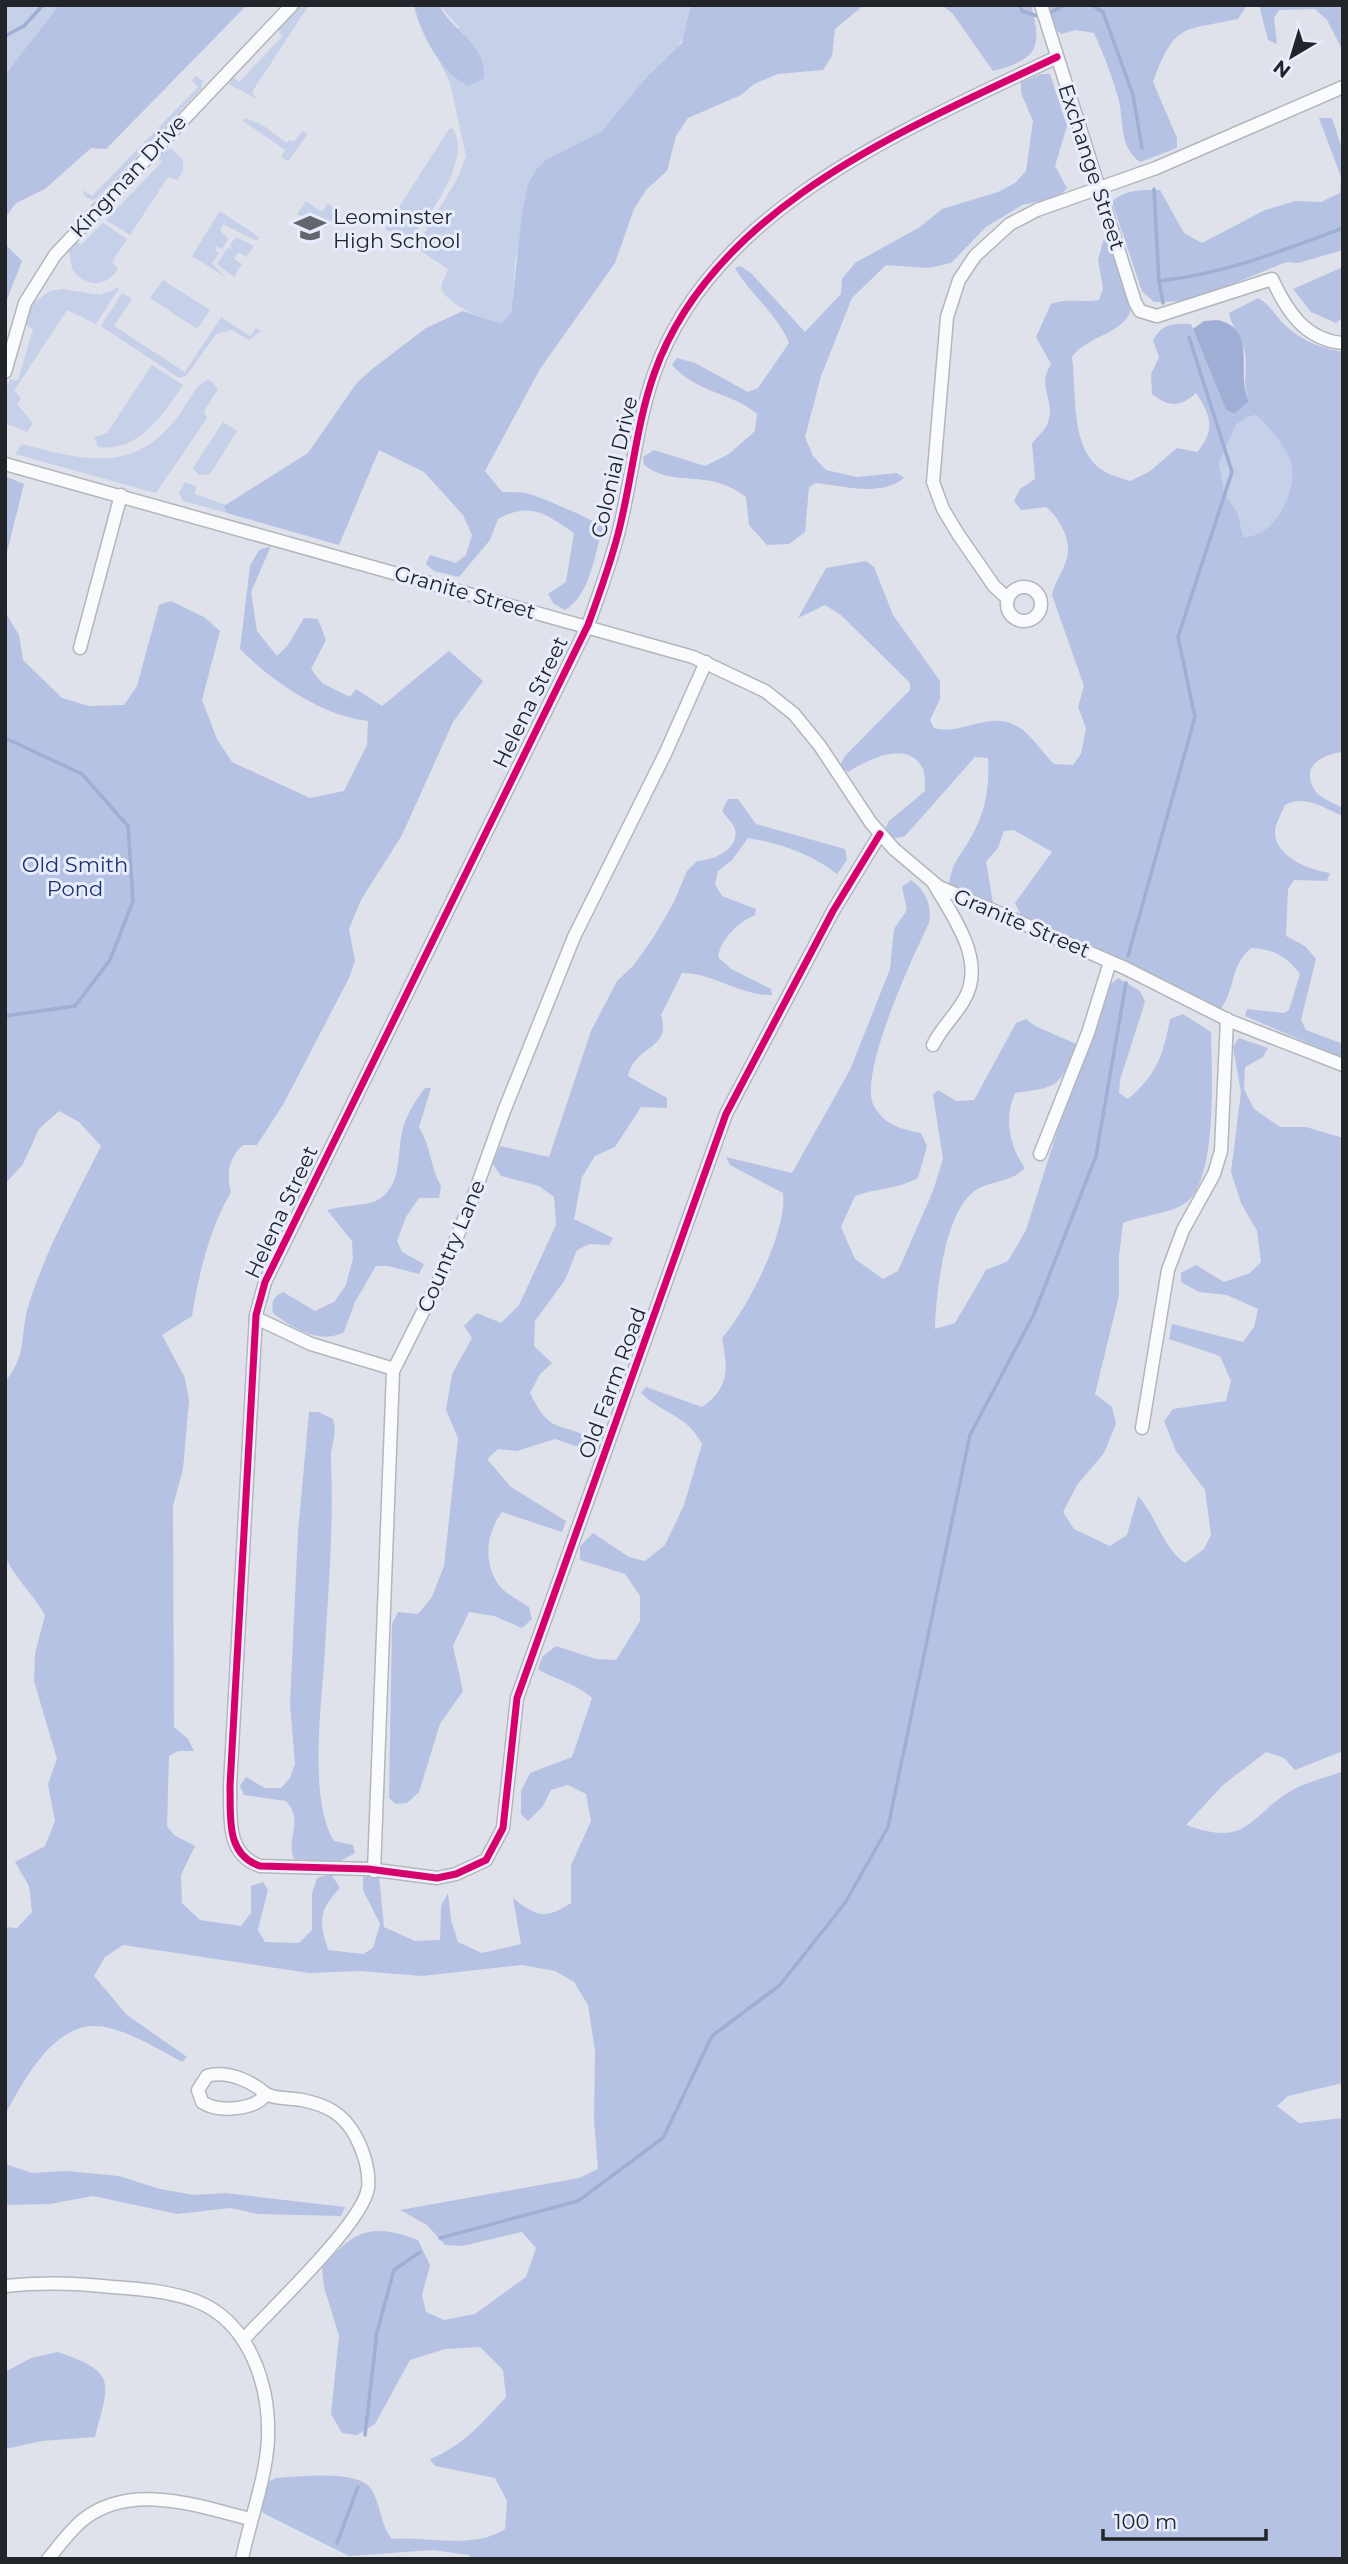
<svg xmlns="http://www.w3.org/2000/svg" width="1348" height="2564" viewBox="0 0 1348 2564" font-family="Montserrat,sans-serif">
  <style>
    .green { fill: #c6d0e8 }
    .forest { fill: #b5c2e3; fill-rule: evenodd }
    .water { fill: #9faed4 }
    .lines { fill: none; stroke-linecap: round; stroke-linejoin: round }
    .stream { stroke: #9faed4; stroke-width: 3.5 }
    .street-casing { stroke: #b4b6bc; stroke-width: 15 }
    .street { stroke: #fafbfc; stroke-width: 12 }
    .cycleway-casing { stroke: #e7edfc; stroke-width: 11 }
    .cycleway { stroke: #d6006c; stroke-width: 7 }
    .labels { text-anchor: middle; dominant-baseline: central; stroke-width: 6; stroke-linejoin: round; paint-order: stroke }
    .street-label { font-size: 21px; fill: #212429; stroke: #e7edfc }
    .poi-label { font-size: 21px; fill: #212429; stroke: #e7edfc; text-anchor: start }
    .park-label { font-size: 21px; fill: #1f3270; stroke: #e7edfc }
  </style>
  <rect width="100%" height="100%" fill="#dfe2ea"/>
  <!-- green -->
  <g class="green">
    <polygon points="5,5 59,5 5,75"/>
    <polygon points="301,5 309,5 252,92 257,99 229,84 232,76 239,82 282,37 278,29"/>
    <path d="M439,5H691L686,34L676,50L601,132L582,145L516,256L511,313L501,324C487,322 448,304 442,290C439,284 447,276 448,269L422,252L418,244L457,179L466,156L450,83L431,44L444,65L459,27Z"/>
    <polygon points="196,76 203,81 201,89 98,197 93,200 86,197 82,190 92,196 198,87 192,80"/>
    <polygon points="245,118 261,124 287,143 289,140 294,142 302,131 308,134 288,161 281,157 285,150 243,121"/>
    <path d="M452,128C474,157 427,222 406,241L385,229L449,129Z"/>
    <polygon points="172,149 183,160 183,171 177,180 168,177 130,235 106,220 162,162 157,156 161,150"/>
    <polygon points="306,201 322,212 328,203 339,212 338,220 326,228 297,214"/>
    <polygon points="220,211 259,237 257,241 223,224 220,230 228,239 222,249 217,246 215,250 219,253 212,264 227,278 192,256"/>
    <path d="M103,223L127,239L112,262L118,269C106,288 85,287 72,269L69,249L76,241L81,245Z"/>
    <polygon points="236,237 254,246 246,257 238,252 234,259 242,264 234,277 217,264 228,247 232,249 230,245"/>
    <polygon points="163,280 210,310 197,329 150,298"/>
    <polygon points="120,287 96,324 67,310 14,391 21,398 17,404 33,423 27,432 5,423 5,392 10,379 18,380 33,329 25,324 33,303 50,291 63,289 100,295"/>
    <polygon points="122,293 132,299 114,326 185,372 221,317 250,336 256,328 261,331 249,340 232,330 216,334 186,376 179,378 101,326"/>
    <path d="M152,365L183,385C164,414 138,453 98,447L94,437L107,433Z"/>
    <path d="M210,380L218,389L204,411L207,418L156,493L15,454L22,444C90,462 141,475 185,406C192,396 197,382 210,380Z"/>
    <path d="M1256,415C1270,427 1290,451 1292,469C1295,497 1273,538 1243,537L1238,514L1224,492L1219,463L1236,425L1247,417Z"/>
    <polygon points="223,422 237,431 210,474 199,475 193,468"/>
    <polygon points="185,482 196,486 195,494 226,505 227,513 183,501 179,493"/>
  </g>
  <!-- forest -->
  <g class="forest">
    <polygon points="59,5 247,5 106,149 91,148 45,189 16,203 5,218 5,75"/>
    <path d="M414,5H439C453,33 487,43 484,78L469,86C441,74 420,33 414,5Z"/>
    <path d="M691,5H864L835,29L832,56L823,70L778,74L754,84L741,95L688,118L676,136L667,171L646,190L634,209L615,263L540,369L485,471L502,492C509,492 518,492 525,493C535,494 596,521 603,527C595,553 590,596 565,610L554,604L548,594L566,582L574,533C546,514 531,501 498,519L490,540L459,577L434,571L426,564L430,555L456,563L466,555L472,535L463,515L424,472L379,450L339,545L227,513L224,506L308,453L356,384L371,370L426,328L463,311L501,324L511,313L522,215L528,184L536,170L546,160L601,132L646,78L682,43Z"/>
    <path d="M942,5H1031C1043,49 1037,59 993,71L953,14Z"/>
    <path d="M1050,5H1247L1238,19C1181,31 1175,23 1153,82L1177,138V148L1140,162C1119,146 1124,124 1119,101C1113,78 1104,55 1094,33L1076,30L1061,34L1053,26Z"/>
    <polygon points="1259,5 1343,5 1343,51 1327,20 1315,9 1279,10 1274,18 1277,44 1268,40"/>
    <path d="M1041,74H1050L1067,126L1055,166L1067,188L1058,197L1022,205L986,227L951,263L929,268L886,265L852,298L821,376L805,437L813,456L826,470L857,477L897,473L904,478C881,497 844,486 816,483L809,487L805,532L789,544L767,545L749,525L746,497C707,467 675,489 644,465L643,457L654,450L705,466L729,454L755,431L757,414C732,392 698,394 672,365L677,358L695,363L748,392L758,388L789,343C779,316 750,294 735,268L740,266L751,273L805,332L841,294L842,279L855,263L920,227L942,209L998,192L1015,183L1026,171L1033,121L1021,93V82Z"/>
    <path d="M1319,118H1332L1343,152V250L1298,263L1286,262L1191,301L1154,302L1142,291L1112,202C1124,189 1143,190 1160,190L1184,233L1202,243L1265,210L1296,201L1321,202L1340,193L1341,177Z"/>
    <path d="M1104,238L1111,243L1131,310C1122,335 1088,335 1072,357C1077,392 1069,450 1104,471C1111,476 1122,478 1130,481L1149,472L1177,448L1197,452C1216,430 1211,415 1196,393C1179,408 1169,407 1152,394L1151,374L1159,357L1153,340C1162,324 1173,323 1191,324L1226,410L1233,414L1249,401C1241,383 1249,367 1244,349C1241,335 1231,327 1229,313L1258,298C1271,305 1275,316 1286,326C1302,341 1321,348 1343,352V752C1324,754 1300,765 1314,789C1319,798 1334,803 1343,808V816C1324,808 1304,794 1285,805C1282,813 1275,824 1275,832C1275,857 1310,870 1330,873L1327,881L1294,880L1288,889L1286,936L1305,946L1316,959L1301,1020L1306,1030L1343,1044V1058L1245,1016L1247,1009L1284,1013L1289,1010L1300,974C1287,957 1274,949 1251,948C1229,968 1237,984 1221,1009L1021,915L1015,903L1052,852L1014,830L1004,831L998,848L986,862L993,903L949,884C952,862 959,858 970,839C985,814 990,788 988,758L975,757L905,836L892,839L884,831L889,821L925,791C925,785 925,774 923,769C908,738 867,760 848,772L840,766L844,757L910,690V683L841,615L825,605L798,618L826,568L866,561L874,567L893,615L940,681V699L930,720L934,728C963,736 991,708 1020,728C1029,733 1045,755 1054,764L1073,765L1081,754L1086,728L1078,707L1084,686L1052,595C1055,581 1063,572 1067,558C1072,541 1059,517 1046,507L1021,510L1014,501L1020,489L1035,479L1032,444C1036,437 1046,430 1048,422C1056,400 1036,388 1051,364L1036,337L1051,304C1067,298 1082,303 1099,300L1103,288L1098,260ZM1256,415C1270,427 1290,451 1292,469C1295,496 1273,538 1243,537L1238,514L1224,492L1219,463L1236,425L1247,417Z"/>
    <polygon points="5,244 22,261 5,304"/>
    <polygon points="1343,267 1343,317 1336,323 1311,312 1293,289"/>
    <polygon points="5,476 24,484 5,560"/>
    <path d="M271,546L251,592L257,631L277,656L288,645L304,618L318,619L326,640L311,669L322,683L350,697L356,689L382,706L449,651L483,681L453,722L402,835L361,900L349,929L355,961L349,978L284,1103L257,1145H243C229,1158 226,1173 231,1192C209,1230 199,1273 192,1316L162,1335L185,1378L189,1401L183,1469L173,1506L174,1727L188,1739L194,1751H178L169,1756L167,1826L174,1835L195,1846L181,1875L182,1903L200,1920L241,1926L251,1913V1886L263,1882L268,1890L258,1930L265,1942L299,1943L312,1930V1894L317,1878L331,1874L340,1888C318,1911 319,1921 328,1950L363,1954L373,1948L380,1924L363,1890V1877L379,1875L384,1927L415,1941L440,1940L441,1906L448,1893L451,1920L458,1942L482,1953L521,1944L513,1898C537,1917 545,1920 571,1903V1865L591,1821L586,1794L568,1785L551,1790L543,1806L528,1821L521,1814V1791L530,1773L572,1757L592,1698C574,1682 557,1681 538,1669L542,1657L556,1646L596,1659L616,1660L640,1621V1596L625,1574L580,1560V1546L593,1533L629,1557L645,1561L665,1545L684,1505L702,1444C686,1414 664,1415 641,1393L646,1387L702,1407C730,1388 728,1368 722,1338C747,1310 788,1230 783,1193L730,1165L726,1157L792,1173L850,1070L890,969L894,929L907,910L902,887L911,880C926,891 932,905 929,923C914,954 855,1080 875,1108C887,1126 901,1129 921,1133L927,1146L918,1178C899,1189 876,1188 855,1196L841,1227L855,1259L883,1279L898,1271L933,1191L943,1159L933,1095L938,1090L956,1101L974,1100L1016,1023L1026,1019L1035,1026L1076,1044C1060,1087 1060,1087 1015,1093C1004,1118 1009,1146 1025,1168C1010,1184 987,1180 972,1193C944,1217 936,1294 935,1329L955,1323L986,1270L1008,1261L1026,1230L1061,1119L1111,984L1118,978L1140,991L1145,1002L1120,1080L1119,1093L1128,1099C1157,1074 1163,1056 1170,1019L1183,1014L1211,1032C1212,1071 1217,1173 1189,1200C1174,1214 1142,1215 1123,1223L1119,1256V1296L1095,1394L1112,1407L1116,1424L1104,1453L1077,1485L1063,1512L1074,1529L1110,1546L1127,1535L1138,1496C1157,1517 1162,1547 1185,1563L1204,1549L1211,1535L1205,1490L1176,1451L1164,1421L1173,1409L1226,1401L1231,1381L1220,1356L1169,1339L1172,1324L1243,1342L1254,1327L1258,1309L1227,1295L1199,1292L1181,1282V1273L1196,1265L1224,1282L1250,1273L1261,1262L1257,1231L1241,1203L1231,1172L1241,1092L1233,1047L1239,1038L1268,1048L1263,1057L1245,1067L1244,1089L1254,1109L1280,1127H1306L1343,1138V1751L1295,1770L1284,1758L1266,1752L1223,1785L1186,1825C1251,1849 1249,1813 1296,1788C1311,1781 1328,1777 1343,1771V2083L1288,2096L1277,2106L1299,2123L1343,2118V2559H471L469,2555L433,2550L349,2556L263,2513L259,2502L267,2482L276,2478C298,2477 358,2469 371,2489C381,2504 380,2524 392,2539C428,2536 473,2550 505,2529L507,2501L495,2478L435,2466L430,2459C463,2446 483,2422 506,2397L503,2370L480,2347L445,2349L410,2360L375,2424L357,2435L342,2433L331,2414L339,2336L324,2287L322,2268C353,2231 370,2222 418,2240L430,2265L422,2295L426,2312L444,2320L475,2314L526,2277L536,2248L522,2232L462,2246L445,2245L427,2225L400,2210L579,2178L598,2169L594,2120L595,2051L588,2005L574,1982L555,1971L522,1965L422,1976L360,1971L309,1973L123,1945L105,1957L94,1976L127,2015L187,2057L182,2062C158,2049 120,2025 92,2026C51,2028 22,2083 5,2115V1927L17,1928L32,1912L29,1886L15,1862L45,1846L55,1821L48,1784L57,1759L34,1681L35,1654L45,1615C34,1595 11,1574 5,1555V1382C28,1353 19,1339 28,1307C45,1251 75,1198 101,1146L79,1122L59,1111L39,1129L23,1164L5,1184V612L19,635L23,660L62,698L89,706L124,705L137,686L159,605L171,601L204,617L220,631L202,700L217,739L232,762L310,798L344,791L367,745L368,721C324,717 271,681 240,649L250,566L259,550Z"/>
    <path d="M728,799H738L756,824L845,849L847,860L837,874C811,854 780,843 748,838L732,860L718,871L715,884L722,896L756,909L755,915C738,922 721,939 718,957L731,969L771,989L772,995C740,996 714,973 682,973L661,1015C672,1050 635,1045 628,1076L667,1098V1108L641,1107L615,1147L595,1156L582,1177L574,1219L613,1238L609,1245L590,1244L577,1250L565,1280L535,1321L534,1346L552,1363L540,1374L530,1393C551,1437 560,1420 594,1440L582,1448L555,1439L517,1451L498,1449L487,1459L511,1487L566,1521L562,1532L502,1512C486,1534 483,1561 498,1584C504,1593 520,1601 529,1607L532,1619L522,1628L494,1616L469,1612L453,1646L463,1691L440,1724L419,1792L407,1803L396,1804L389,1798L392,1624L398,1612L418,1614L432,1597L444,1566L458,1438L446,1410L452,1374L472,1338L464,1326L477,1313L501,1323L519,1305L556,1225L554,1197L539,1186L501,1176L493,1164L500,1146L549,1157L591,1031L617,981L633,966L653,938L674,902L687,871L697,861C712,861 740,849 735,829C733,823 726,817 722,811Z"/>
    <path d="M425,1088H431L419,1127C431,1146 430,1167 441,1186L439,1198H419L406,1217L397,1241L402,1252L424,1264L419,1274L388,1266H376L355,1302L344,1332C321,1345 292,1328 273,1313C271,1302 273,1297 283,1292L315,1311L334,1302L346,1285L353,1258L352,1241L327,1210C339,1206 369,1205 376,1201C402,1188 397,1156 402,1132C406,1115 415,1101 425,1088Z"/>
    <path d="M309,1412H318L333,1419C338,1435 330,1445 331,1460C334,1528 328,1595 324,1663C321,1710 309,1800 334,1841L353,1845L355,1853L339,1862L294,1859C285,1836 305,1823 286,1801L244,1795L240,1786L246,1777L265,1788H281L290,1778L295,1764L290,1704L298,1532Z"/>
    <polygon points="5,2164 32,2173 66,2171 119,2176 160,2189 194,2195 225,2193 345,2207 341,2216 258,2214 230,2208 177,2214 93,2196 50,2204 5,2205"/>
    <path d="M58,2352C117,2372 110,2382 95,2437L42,2441L5,2449V2372L31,2358Z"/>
  </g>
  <!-- water -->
  <path class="water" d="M1218,320C1259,330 1235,372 1249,401L1234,414L1226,410L1193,329L1204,321Z"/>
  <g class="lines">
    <!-- stream -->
    <g class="stream">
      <polyline points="1020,5 1022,11 1041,17"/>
      <polyline points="1092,5 1103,12 1133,95 1142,148"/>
      <polyline points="1048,14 1064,5"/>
      <polyline points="5,36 24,26 43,5"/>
      <polyline points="1154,189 1159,281 1163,303"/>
      <path d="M1159,281C1224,274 1282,251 1343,228"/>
      <polyline points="5,738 82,774 128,826 133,901 110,960 75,1006 5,1016"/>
      <polyline points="1128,956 1195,717 1178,637 1232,472 1189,337"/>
      <polyline points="440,2238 578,2201 663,2138 712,2036 780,1985 845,1903 888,1827 970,1435 1034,1314 1096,1156 1126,983"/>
      <polyline points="365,2435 377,2332 394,2270 420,2252"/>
      <polyline points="337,2543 358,2487"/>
    </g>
    <defs>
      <g id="street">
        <path d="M1041,5L1135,302L1140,311L1157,316L1272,279C1287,311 1305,340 1343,343"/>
        <polyline points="5,372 25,303 55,255 292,5"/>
        <polyline points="5,464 693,657 765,691 794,714 820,746 871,823 894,849 939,887 1125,968 1230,1021 1343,1065"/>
        <circle cx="1024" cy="604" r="17"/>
        <polyline points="1008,599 994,586 958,534 943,509 933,482 947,317 959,280 975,256 1010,224 1037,210 1156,168 1343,87"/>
        <polyline points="80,648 121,495"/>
        <path d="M880,834L833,911L726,1114L517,1698L503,1828L486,1860L456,1874L437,1878L368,1869L260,1866C225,1854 231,1817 230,1786L256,1315L265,1282L588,625C599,595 610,565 618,534C632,481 636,425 654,374C713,206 909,128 1057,57"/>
        <path d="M933,1045C941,1028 955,1016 964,1000C987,961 953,917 934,884"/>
        <polyline points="1040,1154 1088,1033 1110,962"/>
        <polyline points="256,1318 311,1344 394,1369"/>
        <polyline points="1142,1428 1168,1270 1183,1230 1214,1174 1221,1151 1227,1019"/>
        <polyline points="374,1871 393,1371 439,1280 471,1203 504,1111 574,937 665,754 706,662"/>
        <path d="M5,2286C41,2282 76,2283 112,2287C140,2289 169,2291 196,2301C250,2322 270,2386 268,2439C266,2479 250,2519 242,2559"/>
        <path d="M243,2340C270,2310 363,2223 368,2188C370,2172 364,2152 356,2137C344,2114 327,2105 302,2100C293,2098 272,2099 265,2093C251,2081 227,2070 207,2076L198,2090L202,2102C218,2113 256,2110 266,2094"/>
        <path d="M48,2559C59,2546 71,2529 84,2519C132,2482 198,2506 250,2519"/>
      </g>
    </defs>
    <!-- street casing -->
    <use href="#street" class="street-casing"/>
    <!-- street -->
    <use href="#street" class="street"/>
    <defs>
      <path id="cycleway" d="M880,834L833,911L726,1114L517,1698L503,1828L486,1860L456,1874L437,1878L368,1869L260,1866C225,1854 231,1817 230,1786L256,1315L265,1282L588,625C599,595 610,565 618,534C632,481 636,425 654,374C713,206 909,128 1057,57"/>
    </defs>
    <!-- cycleway casing -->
    <use href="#cycleway" class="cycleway-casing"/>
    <!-- cycleway -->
    <use href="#cycleway" class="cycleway"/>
  </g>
  <!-- icons -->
  <defs>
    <symbol id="school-bare" viewBox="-9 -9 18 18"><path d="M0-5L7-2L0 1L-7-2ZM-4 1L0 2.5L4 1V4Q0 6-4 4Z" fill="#64666d" stroke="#e7edfc" stroke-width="2.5" paint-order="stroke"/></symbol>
  </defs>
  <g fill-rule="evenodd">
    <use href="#school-bare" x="288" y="206" width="44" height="44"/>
  </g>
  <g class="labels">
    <!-- street labels -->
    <g class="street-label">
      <text transform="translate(1092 167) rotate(72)">Exchange Street</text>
      <text transform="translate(128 176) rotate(-47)">Kingman Drive</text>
      <text transform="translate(614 467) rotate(-77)">Colonial Drive</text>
      <text transform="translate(465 592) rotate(16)">Granite Street</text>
      <text transform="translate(530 702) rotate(-64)">Helena Street</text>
      <text transform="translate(1022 923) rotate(23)">Granite Street</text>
      <text transform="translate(281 1212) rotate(-65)">Helena Street</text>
      <text transform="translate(451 1246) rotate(-67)">Country Lane</text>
      <text transform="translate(612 1383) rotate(-70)">Old Farm Road</text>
    </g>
    <!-- poi labels -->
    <g class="poi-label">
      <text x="333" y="216">Leominster<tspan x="333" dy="24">High School</tspan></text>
    </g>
    <!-- park labels -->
    <g class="park-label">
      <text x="75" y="864">Old Smith<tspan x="75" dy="24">Pond</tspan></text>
    </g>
  </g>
  <!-- border -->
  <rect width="1348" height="2564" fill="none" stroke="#212429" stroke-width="14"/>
  <!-- north arrow -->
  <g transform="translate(1292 56) rotate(218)" stroke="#e7edfc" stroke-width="5" paint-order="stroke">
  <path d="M0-5L12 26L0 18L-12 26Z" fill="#212429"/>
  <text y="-10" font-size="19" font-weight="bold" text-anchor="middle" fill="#212429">N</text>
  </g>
  <!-- scale -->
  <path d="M1103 2529v10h163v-10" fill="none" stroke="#212429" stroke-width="3.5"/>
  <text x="1114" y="2529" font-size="21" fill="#212429" stroke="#e7edfc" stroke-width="5" paint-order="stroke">100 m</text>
</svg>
